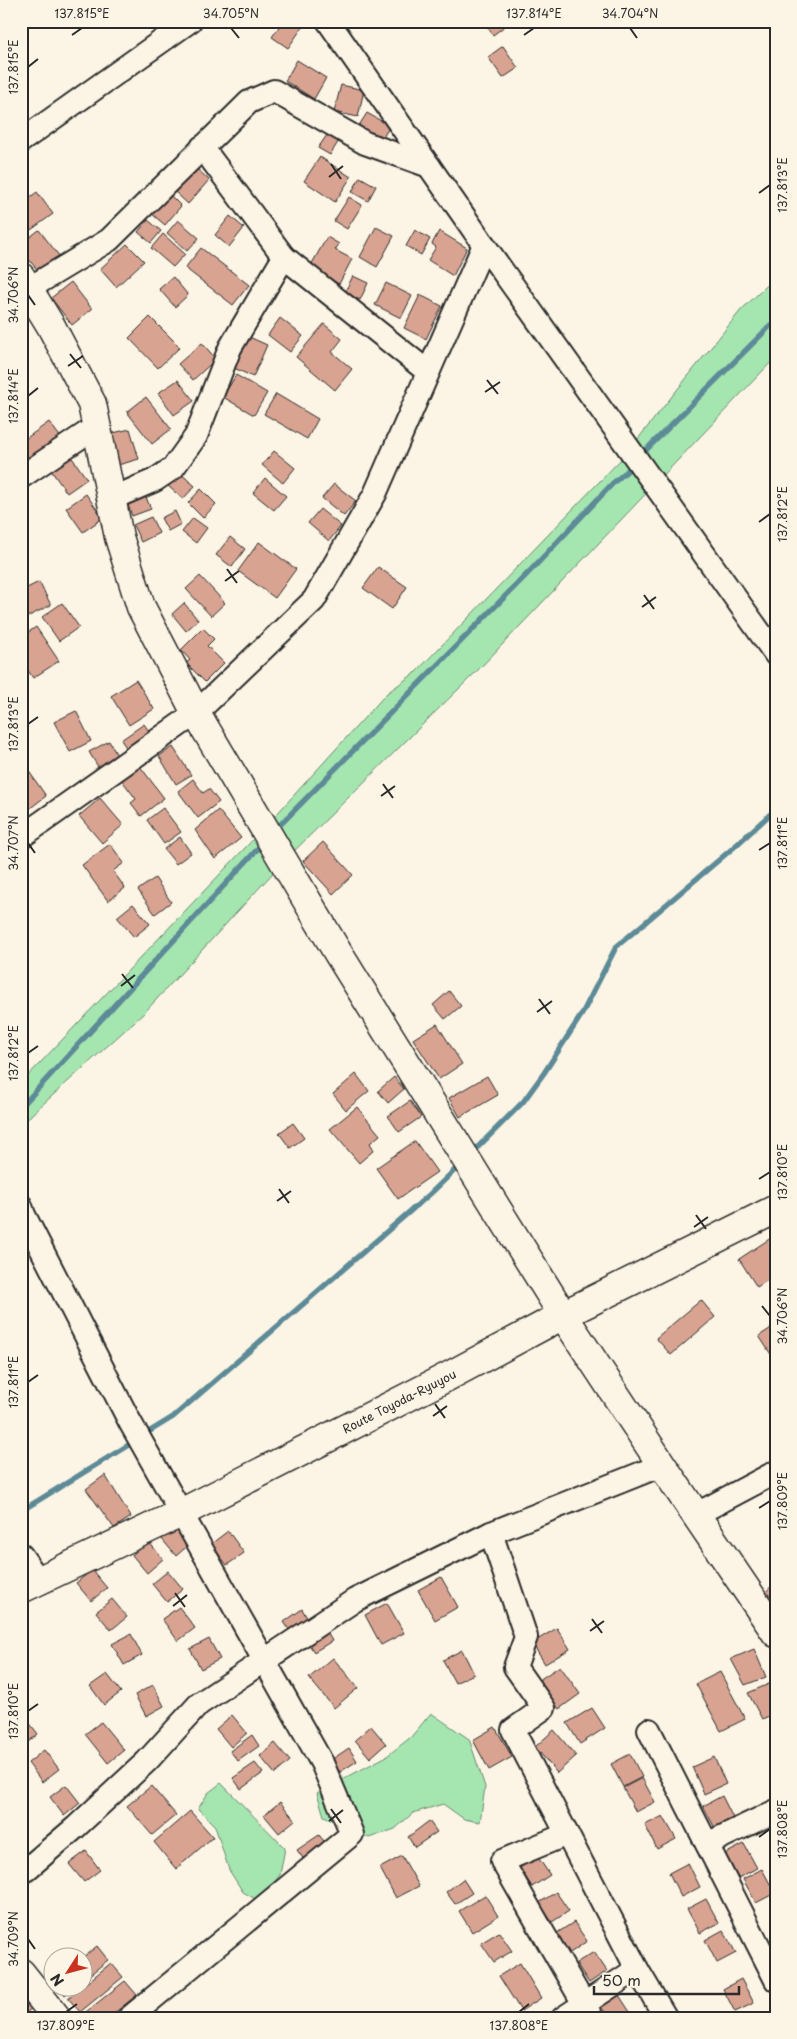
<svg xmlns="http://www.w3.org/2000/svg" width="797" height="2039" viewBox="0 0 797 2039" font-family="'Playpen Sans',sans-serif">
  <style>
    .green { fill: #a5e6b0; stroke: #68886e }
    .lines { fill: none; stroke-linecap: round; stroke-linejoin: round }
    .stream { stroke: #5d8a97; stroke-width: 5.5 }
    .building { fill: #d9a391; stroke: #2b2b2b }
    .street-casing { stroke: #2b2b2b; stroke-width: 26 }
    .secondary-casing { stroke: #2b2b2b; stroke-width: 31 }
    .street { stroke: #fcf5e5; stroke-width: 22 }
    .secondary { stroke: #fcf5e5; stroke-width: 28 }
    .ticks { fill: none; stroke: #2b2b2b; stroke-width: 2 }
    .labels { text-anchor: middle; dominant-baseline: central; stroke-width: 4; stroke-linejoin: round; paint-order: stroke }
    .street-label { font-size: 12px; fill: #2b2b2b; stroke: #fcf5e5 }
    .neatline { fill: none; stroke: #2b2b2b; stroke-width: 2 }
    .ticks-label { font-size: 12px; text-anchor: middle; fill: #2b2b2b }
  </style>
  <rect width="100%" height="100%" fill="#fcf5e5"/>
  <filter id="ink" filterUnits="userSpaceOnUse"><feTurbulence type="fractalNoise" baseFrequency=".02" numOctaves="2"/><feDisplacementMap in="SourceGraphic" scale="10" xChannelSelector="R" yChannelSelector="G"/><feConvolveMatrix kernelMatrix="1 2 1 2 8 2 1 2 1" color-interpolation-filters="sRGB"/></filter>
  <g filter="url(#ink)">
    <!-- green -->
    <g class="green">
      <polygon points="776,277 776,357 481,667 284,861 144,1013 32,1114 21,1127 21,1083 264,828 387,693 416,672 625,455 741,310"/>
      <polygon points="431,1713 469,1739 485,1787 480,1822 464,1819 443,1804 413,1813 395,1829 369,1838 324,1816 317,1793 387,1756 411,1737"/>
      <polygon points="221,1783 285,1848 280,1875 259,1901 243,1892 229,1870 215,1826 198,1809 208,1793"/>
    </g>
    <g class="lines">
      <!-- stream -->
      <g class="stream">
        <polyline points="640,456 776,320"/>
        <polyline points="274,831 532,569 613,483 634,465"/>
        <polyline points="21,1107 263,843"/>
        <polyline points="472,1153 523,1102 544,1073 582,1014 616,947 733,848 776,809"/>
        <polyline points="142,1436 173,1417 430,1194 460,1165"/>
        <polyline points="21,1511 135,1441"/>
      </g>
    </g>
    <!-- building -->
    <g class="building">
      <polygon points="283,21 298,21 304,25 288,48 272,37"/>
      <polygon points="483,21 508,21 509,23 493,35"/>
      <polygon points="503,46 518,68 503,78 488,57"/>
      <polygon points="297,60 326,78 314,99 285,81"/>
      <polygon points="341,85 364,90 358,117 334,112"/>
      <polygon points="367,113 390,126 380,142 358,127"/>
      <polygon points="329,132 340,139 330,155 318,148"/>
      <polygon points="320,157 351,177 335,202 304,181"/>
      <polygon points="195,167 209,180 188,204 174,191"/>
      <polygon points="360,177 376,186 368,201 352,192"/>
      <polygon points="37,192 53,214 31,230 21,216 21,204"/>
      <polygon points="170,195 181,206 165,225 152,214"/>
      <polygon points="349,197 362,205 347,229 334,221"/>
      <polygon points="230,216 244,228 229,247 215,235"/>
      <polygon points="148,220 161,231 151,243 138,232"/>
      <polygon points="178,220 199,238 187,251 167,233"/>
      <polygon points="376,227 394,236 377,267 360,257"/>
      <polygon points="39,230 60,257 40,273 21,250 21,244"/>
      <polygon points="415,230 430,239 421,255 406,246"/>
      <polygon points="439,231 467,248 453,276 428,260 436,247 432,244"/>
      <polygon points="163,234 185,254 173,267 151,248"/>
      <polygon points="327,237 339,244 335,250 352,259 339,284 310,267"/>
      <polygon points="127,244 144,261 116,287 100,269"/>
      <polygon points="201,248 249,285 233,305 185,268"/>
      <polygon points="353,276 368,283 360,300 345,292"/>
      <polygon points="173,277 188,295 175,307 159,289"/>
      <polygon points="71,282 92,309 72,325 51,298"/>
      <polygon points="386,283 412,296 401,318 375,305"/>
      <polygon points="420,295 442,306 426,339 404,328"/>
      <polygon points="150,317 180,347 158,368 129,338"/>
      <polygon points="280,318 303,336 290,352 268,335"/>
      <polygon points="324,324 342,339 332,352 352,369 335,390 296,357"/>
      <polygon points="247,336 267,345 253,377 232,367"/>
      <polygon points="202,343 216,359 193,380 178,364"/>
      <polygon points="236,375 267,393 254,415 223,397"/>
      <polygon points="178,380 194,401 174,415 158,393"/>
      <polygon points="276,394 318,419 307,439 264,414"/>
      <polygon points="146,397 171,429 152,444 127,412"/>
      <polygon points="49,422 62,439 21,469 21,442"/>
      <polygon points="130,429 139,459 118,465 109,434"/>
      <polygon points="274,451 295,468 283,483 262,465"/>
      <polygon points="70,455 87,479 67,493 50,469"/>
      <polygon points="179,472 195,486 183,499 168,486"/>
      <polygon points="265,478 286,496 274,510 253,493"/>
      <polygon points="334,484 356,501 344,516 322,498"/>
      <polygon points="201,489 216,504 203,518 188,503"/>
      <polygon points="86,494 103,518 83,532 66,508"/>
      <polygon points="145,495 151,509 132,516 127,502"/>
      <polygon points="320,509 341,526 329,541 308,523"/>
      <polygon points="175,511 181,524 168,531 161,518"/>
      <polygon points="151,517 159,533 141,542 133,525"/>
      <polygon points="193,518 207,528 196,543 182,532"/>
      <polygon points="230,537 245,549 232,567 216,555"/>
      <polygon points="259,542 296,569 275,598 238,571"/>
      <polygon points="378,567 407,587 392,609 363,588"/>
      <polygon points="200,576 225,603 211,616 186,589"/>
      <polygon points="39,582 51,605 23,619 21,591"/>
      <polygon points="62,603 79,627 59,641 42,617"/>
      <polygon points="184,603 198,620 186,631 172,614"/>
      <polygon points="36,627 59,661 33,678 21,660 21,637"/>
      <polygon points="203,628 214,639 207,646 224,663 205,682 186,663 190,660 181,650"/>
      <polygon points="136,680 154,709 129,725 111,696"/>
      <polygon points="76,711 91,741 70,752 54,722"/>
      <polygon points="144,724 153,737 130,753 121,740"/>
      <polygon points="109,741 119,759 100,770 89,752"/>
      <polygon points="173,747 191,775 176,784 159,756"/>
      <polygon points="139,765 164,798 141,816 131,803 136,799 121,779"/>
      <polygon points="28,770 46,796 28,810 21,800 21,774"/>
      <polygon points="193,779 203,793 209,789 219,802 198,818 178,791"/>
      <polygon points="100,798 123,825 102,843 79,816"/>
      <polygon points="163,808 181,832 164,844 147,820"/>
      <polygon points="218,810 241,838 215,859 195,830"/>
      <polygon points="180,837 191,853 176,864 164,849"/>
      <polygon points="323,842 353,875 333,894 303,861"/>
      <polygon points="110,844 124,863 113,871 125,888 108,901 82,865"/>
      <polygon points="155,878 171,902 155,914 138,890"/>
      <polygon points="133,904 150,924 134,937 117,917"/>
      <polygon points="449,991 461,1006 445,1019 433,1005"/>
      <polygon points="437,1024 462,1064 439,1079 413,1039"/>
      <polygon points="356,1074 369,1091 346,1110 333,1094"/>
      <polygon points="487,1076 498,1095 460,1117 449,1098"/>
      <polygon points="394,1077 404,1089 388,1103 378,1091"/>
      <polygon points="410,1101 421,1117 399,1132 388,1116"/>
      <polygon points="357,1107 380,1135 370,1143 374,1150 359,1163 330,1129"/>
      <polygon points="293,1123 304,1138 290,1148 279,1133"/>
      <polygon points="415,1141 437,1172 398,1199 376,1168"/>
      <polygon points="774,1236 776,1239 776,1275 757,1287 739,1259"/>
      <polygon points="701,1300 715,1317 671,1355 656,1338"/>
      <polygon points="776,1325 776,1362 759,1336"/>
      <polygon points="105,1475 131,1517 114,1528 86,1489"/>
      <polygon points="177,1524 192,1542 176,1556 161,1538"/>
      <polygon points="228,1531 244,1553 227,1565 211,1544"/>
      <polygon points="148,1541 163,1559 147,1573 132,1555"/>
      <polygon points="92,1570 107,1588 91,1601 76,1583"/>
      <polygon points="168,1571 183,1589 167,1602 152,1584"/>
      <polygon points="441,1577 458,1607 435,1620 418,1590"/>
      <polygon points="776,1581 776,1601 766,1592"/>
      <polygon points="112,1599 127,1617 111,1630 96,1612"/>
      <polygon points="387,1603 404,1633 381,1645 365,1615"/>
      <polygon points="179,1607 195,1628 178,1641 162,1619"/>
      <polygon points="302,1609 310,1623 293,1635 284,1622"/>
      <polygon points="324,1627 332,1641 314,1652 306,1640"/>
      <polygon points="557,1628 570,1649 545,1664 532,1643"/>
      <polygon points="131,1634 142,1655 124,1665 112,1644"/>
      <polygon points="209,1639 220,1659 201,1669 190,1649"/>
      <polygon points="754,1649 766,1677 745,1685 731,1659"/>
      <polygon points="462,1650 474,1674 455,1683 443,1660"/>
      <polygon points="333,1658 358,1688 334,1708 309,1678"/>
      <polygon points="560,1666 580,1694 559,1709 539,1680"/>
      <polygon points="720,1672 745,1719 721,1731 696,1684"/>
      <polygon points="107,1674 121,1692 104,1705 90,1686"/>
      <polygon points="771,1683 776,1693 776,1713 762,1719 748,1693"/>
      <polygon points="153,1685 164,1706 146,1716 135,1695"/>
      <polygon points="592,1708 605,1728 580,1744 567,1723"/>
      <polygon points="232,1715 247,1733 231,1747 216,1729"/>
      <polygon points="24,1716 38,1734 22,1747 21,1718"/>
      <polygon points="101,1722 124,1750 108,1763 85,1734"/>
      <polygon points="371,1726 386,1744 370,1758 355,1740"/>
      <polygon points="495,1727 512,1757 489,1770 473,1740"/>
      <polygon points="554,1730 576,1756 557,1773 535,1747"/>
      <polygon points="252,1735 259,1746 238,1761 230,1751"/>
      <polygon points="275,1743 290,1761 275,1774 260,1756"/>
      <polygon points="349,1748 357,1761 340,1772 331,1760"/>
      <polygon points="44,1750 59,1769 42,1782 28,1763"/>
      <polygon points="630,1754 642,1777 623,1787 611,1764"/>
      <polygon points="714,1757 726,1784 704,1794 692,1767"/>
      <polygon points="255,1763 263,1773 241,1789 233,1778"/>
      <polygon points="642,1778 655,1802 636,1812 623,1788"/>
      <polygon points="66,1785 80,1803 64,1816 50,1797"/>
      <polygon points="151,1786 176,1815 152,1835 127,1806"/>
      <polygon points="722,1796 734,1820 716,1830 703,1806"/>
      <polygon points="280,1802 295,1820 279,1833 264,1815"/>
      <polygon points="190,1811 213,1837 176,1869 154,1842"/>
      <polygon points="663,1816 676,1839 657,1849 645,1825"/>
      <polygon points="429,1821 437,1832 415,1847 408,1837"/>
      <polygon points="319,1835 327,1845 305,1861 297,1850"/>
      <polygon points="744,1844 757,1868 738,1878 725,1854"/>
      <polygon points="86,1851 100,1870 84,1882 69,1864"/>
      <polygon points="402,1856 419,1886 396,1898 380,1868"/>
      <polygon points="537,1856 550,1875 532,1887 520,1868"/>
      <polygon points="688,1863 700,1887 681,1897 669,1873"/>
      <polygon points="762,1869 775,1893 756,1903 743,1879"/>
      <polygon points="463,1879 472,1893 455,1904 446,1892"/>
      <polygon points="556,1892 569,1911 552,1922 539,1903"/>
      <polygon points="485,1895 498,1916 472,1932 459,1911"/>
      <polygon points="706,1899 719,1923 700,1933 687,1909"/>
      <polygon points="574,1922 587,1941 570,1953 557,1933"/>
      <polygon points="723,1930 736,1953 717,1963 705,1940"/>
      <polygon points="499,1932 512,1951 494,1962 481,1943"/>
      <polygon points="97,1946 108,1960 82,1981 82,1958"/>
      <polygon points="594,1952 607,1971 589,1983 576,1963"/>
      <polygon points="111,1963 123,1977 80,2012 68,1998"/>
      <polygon points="520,1963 541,1998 521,2011 499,1976"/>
      <polygon points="741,1979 754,2003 735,2012 723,1989"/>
      <polygon points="125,1981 137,1995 108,2018 84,2018 82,2015"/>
      <polygon points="59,1986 75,1986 65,1995"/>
      <polygon points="617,1992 630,2012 621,2018 609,2018 599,2004"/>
      <polygon points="21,1998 31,2009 21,2017"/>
    </g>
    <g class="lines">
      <defs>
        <g id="street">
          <polyline points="328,21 484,245 776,655"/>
          <polyline points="21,141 190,21"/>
          <polyline points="202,147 284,257 428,372"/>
          <polyline points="28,289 109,240 249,102 274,91 365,143 429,166"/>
          <polyline points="21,477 97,426"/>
          <polyline points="111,499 155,480 173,468 196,436 230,348 284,257"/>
          <polyline points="21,837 196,713 314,600 375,494 484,245"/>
          <polyline points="21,1206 24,1215 130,1422 322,1763 352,1834 129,2018"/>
          <polyline points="697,1514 776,1472"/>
          <polyline points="491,1533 526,1637 515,1667 544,1708 513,1730 637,1969 666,2018"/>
          <polyline points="21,1555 39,1581"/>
          <polyline points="649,1730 776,1980"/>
          <polyline points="567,1834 502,1861 592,2018"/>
          <polyline points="707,1844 776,1811"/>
          <polyline points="21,1874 76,1827 147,1761 199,1704 355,1600 491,1533 662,1465"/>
          <polyline points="563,2018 637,1969"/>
        </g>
        <g id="secondary">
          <polyline points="21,277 51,326 92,404 119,537 141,607 196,713 338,953 563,1315 662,1465 776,1633"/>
          <polyline points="21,1589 181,1513 447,1377 563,1315 776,1209"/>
          <polyline points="21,1973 57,2018"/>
        </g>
      </defs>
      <!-- street casing -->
      <use href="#street" class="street-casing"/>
      <!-- secondary casing -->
      <use href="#secondary" class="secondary-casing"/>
      <!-- street -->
      <use href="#street" class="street"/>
      <!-- secondary -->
      <use href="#secondary" class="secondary"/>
    </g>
  </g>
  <!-- ticks -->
  <path class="ticks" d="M231,28L239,38M630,28L637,38M72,35L82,28M524,35L534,28M28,67L38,59M331,164L341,179M329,177L343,166M759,193L770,185M28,295L35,305M70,354L81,368M68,366L83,356M487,380L498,394M485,392L500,382M28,396L38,388M759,522L770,514M227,569L237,583M225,581L239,571M644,595L654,609M642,607L656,597M28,724L38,717M383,784L393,798M381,796L395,786M28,843L35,853M759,850L770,843M122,974L133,988M121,986L135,975M539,999L550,1014M537,1012L552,1001M28,1053L38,1046M759,1179L770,1172M279,1189L289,1203M277,1201L291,1191M696,1215L706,1229M694,1227L708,1217M762,1306L770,1316M28,1382L38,1375M435,1404L445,1418M433,1416L447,1406M759,1508L770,1501M175,1593L185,1607M173,1606L187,1595M592,1619L602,1633M590,1631L604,1621M28,1711L38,1704M331,1809L341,1823M329,1821L343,1810M759,1837L770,1829M28,1939L35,1949M66,2012L77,2004M519,2012L529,2004"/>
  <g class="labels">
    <!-- street labels -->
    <g class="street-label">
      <text transform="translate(399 1401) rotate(-27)">Route Toyoda-Ryuyou</text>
    </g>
  </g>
  <!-- margin -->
  <rect width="797" height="2039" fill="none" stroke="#fcf5e5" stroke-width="55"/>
  <!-- north arrow -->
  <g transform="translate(68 1972) rotate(234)"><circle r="24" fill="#fcf5e5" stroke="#a8a49b"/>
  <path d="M0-4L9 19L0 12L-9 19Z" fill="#c8321e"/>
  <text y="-8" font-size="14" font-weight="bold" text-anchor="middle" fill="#2b2b2b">N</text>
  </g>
  <!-- scale -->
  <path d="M594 1986v8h145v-8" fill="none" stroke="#2b2b2b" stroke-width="2.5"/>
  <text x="602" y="1986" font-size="15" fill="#2b2b2b" stroke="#fcf5e5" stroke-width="4" paint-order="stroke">50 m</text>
  <rect x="28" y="28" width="742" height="1984" class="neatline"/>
  <g class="ticks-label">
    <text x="82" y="18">137.815°E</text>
    <text x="231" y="18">34.705°N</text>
    <text x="534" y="18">137.814°E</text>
    <text x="630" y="18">34.704°N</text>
    <text transform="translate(14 67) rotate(-90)" y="4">137.815°E</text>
    <text transform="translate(783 185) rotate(-90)" y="4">137.813°E</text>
    <text transform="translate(14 295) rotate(-90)" y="4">34.706°N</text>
    <text transform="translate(14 396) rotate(-90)" y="4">137.814°E</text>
    <text transform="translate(783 514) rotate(-90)" y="4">137.812°E</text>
    <text transform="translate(14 724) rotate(-90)" y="4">137.813°E</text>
    <text transform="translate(14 843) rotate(-90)" y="4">34.707°N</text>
    <text transform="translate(783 843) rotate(-90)" y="4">137.811°E</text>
    <text transform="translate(14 1053) rotate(-90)" y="4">137.812°E</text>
    <text transform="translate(783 1172) rotate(-90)" y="4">137.810°E</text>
    <text transform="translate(783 1316) rotate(-90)" y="4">34.706°N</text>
    <text transform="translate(14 1382) rotate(-90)" y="4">137.811°E</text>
    <text transform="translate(783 1501) rotate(-90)" y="4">137.809°E</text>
    <text transform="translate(14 1711) rotate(-90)" y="4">137.810°E</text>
    <text transform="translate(783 1829) rotate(-90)" y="4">137.808°E</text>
    <text transform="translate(14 1939) rotate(-90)" y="4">34.709°N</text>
    <text x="66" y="2030">137.809°E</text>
    <text x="519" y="2030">137.808°E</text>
  </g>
</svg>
